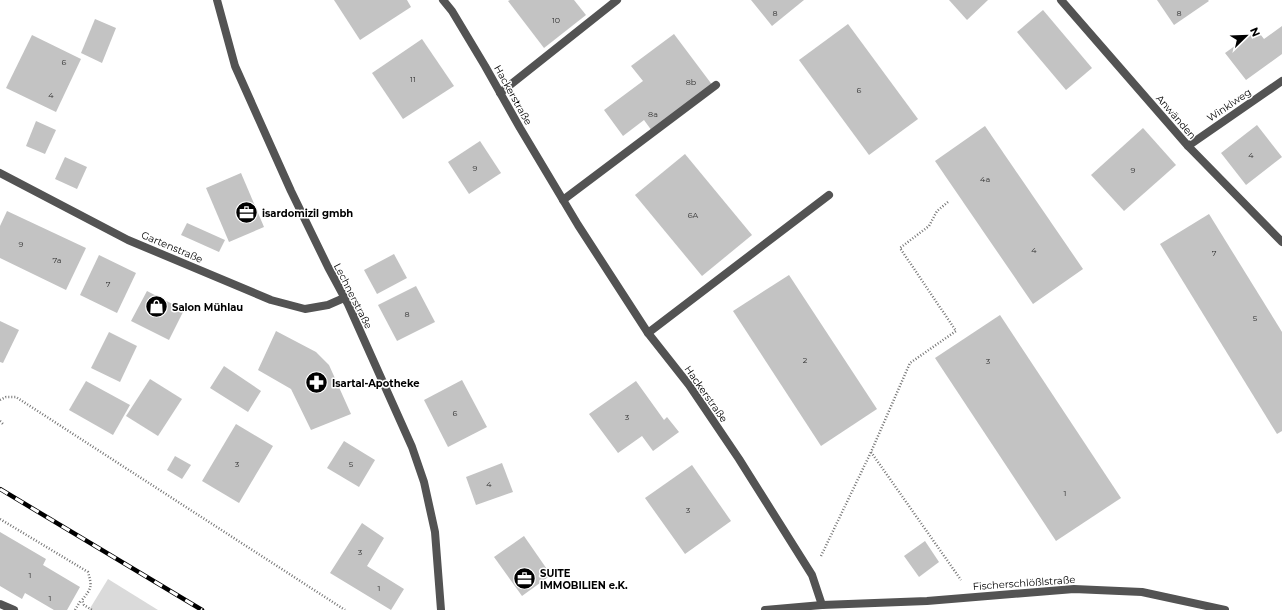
<svg xmlns="http://www.w3.org/2000/svg" width="1282" height="610" viewBox="0 0 1282 610" font-family="Montserrat,sans-serif">
  <style>
    .green { fill: #dadada }
    .building { fill: #c3c3c3 }
    .lines { fill: none; stroke-linecap: round; stroke-linejoin: round }
    .path { stroke: #757575; stroke-width: 2.5; stroke-dasharray: 1 2; stroke-linecap: butt }
    .service { stroke: #535353; stroke-width: 8 }
    .minor { stroke: #535353; stroke-width: 8 }
    .rail-casing { stroke: #000; stroke-width: 4.5 }
    .rail { stroke: #fff; stroke-width: 3; stroke-dasharray: 9; stroke-linecap: butt }
    .labels { text-anchor: middle; dominant-baseline: central; stroke-width: 3; stroke-linejoin: round; paint-order: stroke }
    .number-label { font-size: 8px; fill: #313131 }
    .street-label { font-size: 10px; fill: #000; stroke: #fff }
    .poi-label { font-size: 10px; font-weight: bold; fill: #000; stroke: #fff; text-anchor: start }
  </style>
  <rect width="100%" height="100%" fill="#fff"/>
  <!-- green -->
  <polygon class="green" points="108,579 158,610 89,610"/>
  <!-- building -->
  <g class="building">
    <polygon points="334,0 407,0 411,7 360,40"/>
    <polygon points="510,0 574,0 586,15 544,48 508,1"/>
    <polygon points="751,0 804,0 772,26"/>
    <polygon points="949,0 988,0 967,20"/>
    <polygon points="1157,0 1208,0 1209,1 1174,25"/>
    <polygon points="1043,10 1092,68 1066,90 1017,32"/>
    <polygon points="95,19 116,28 102,63 81,53"/>
    <polygon points="848,24 918,119 869,155 799,60"/>
    <polygon points="1282,26 1282,54 1246,80 1225,53 1257,30 1264,39"/>
    <polygon points="674,34 713,86 652,131 644,120 623,136 604,110 643,81 631,66"/>
    <polygon points="32,35 81,59 56,112 6,88"/>
    <polygon points="422,39 454,86 403,119 372,73"/>
    <polygon points="36,121 56,130 45,154 26,146"/>
    <polygon points="1257,125 1282,157 1246,185 1221,153"/>
    <polygon points="985,126 1083,269 1033,304 935,161"/>
    <polygon points="1143,128 1176,165 1124,211 1091,175"/>
    <polygon points="480,141 501,173 469,194 448,162"/>
    <polygon points="685,154 752,235 702,276 635,195"/>
    <polygon points="65,157 87,167 77,189 55,179"/>
    <polygon points="241,173 264,227 229,242 206,188"/>
    <polygon points="7,211 86,248 66,290 0,258 0,226"/>
    <polygon points="1209,214 1282,332 1282,431 1277,434 1160,244"/>
    <polygon points="187,223 225,240 219,252 181,235"/>
    <polygon points="394,254 407,278 377,294 364,270"/>
    <polygon points="99,255 136,273 117,313 80,295"/>
    <polygon points="789,275 877,409 821,446 733,311"/>
    <polygon points="416,286 435,322 397,341 378,305"/>
    <polygon points="147,291 184,310 169,340 131,321"/>
    <polygon points="1000,315 1121,498 1056,541 935,358"/>
    <polygon points="0,321 19,330 3,363 0,362"/>
    <polygon points="276,331 316,352 329,365 351,414 311,430 291,389 258,370"/>
    <polygon points="109,332 137,346 120,382 91,368"/>
    <polygon points="224,366 261,391 248,412 210,388"/>
    <polygon points="150,379 182,399 158,436 126,416"/>
    <polygon points="462,380 487,427 448,447 424,400"/>
    <polygon points="86,381 130,405 113,435 69,410"/>
    <polygon points="636,381 664,420 667,417 679,432 653,451 642,436 618,453 589,414"/>
    <polygon points="236,424 273,446 239,503 202,481"/>
    <polygon points="344,441 375,460 359,487 327,468"/>
    <polygon points="175,456 191,465 182,479 167,470"/>
    <polygon points="502,463 513,492 476,505 466,477"/>
    <polygon points="692,465 731,521 685,554 645,498"/>
    <polygon points="362,523 384,538 367,566 404,589 391,610 330,573"/>
    <polygon points="0,532 46,559 43,565 80,587 67,610 54,610 25,593 22,599 0,586"/>
    <polygon points="524,536 551,575 522,596 494,557"/>
    <polygon points="925,541 939,562 919,577 904,556"/>
  </g>
  <g class="lines">
    <!-- path -->
    <g class="path">
      <polyline points="948,202 937,211 929,226 900,248 956,331 910,363 871,452 961,580"/>
      <polyline points="0,400 6,397 16,397 345,610"/>
      <polyline points="0,421 4,425"/>
      <path d="M0,519L88,572C92,586 92,588 82,600L84,605L92,610"/>
      <polyline points="821,556 871,452"/>
      <polyline points="75,610 81,600"/>
    </g>
    <!-- service -->
    <g class="service">
      <polyline points="500,93 617,0"/>
      <polyline points="1188,146 1282,81"/>
      <polyline points="563,200 716,85"/>
      <polyline points="648,333 829,195"/>
    </g>
    <!-- minor -->
    <g class="minor">
      <polyline points="217,0 235,66 291,191 328,267 348,304 412,447 424,482 435,532 441,610"/>
      <polyline points="443,0 452,11 485,66 520,128 578,225 648,333 689,385 739,459 812,575 822,605"/>
      <polyline points="1061,0 1188,146 1282,242"/>
      <polyline points="0,173 128,240 271,300 305,309 328,305 344,298"/>
      <polyline points="0,604 14,610"/>
      <polyline points="765,610 822,605 927,601 1074,589 1142,592 1225,610"/>
    </g>
    <defs>
      <polyline id="rail" points="0,489 202,610"/>
    </defs>
    <!-- rail casing -->
    <use href="#rail" class="rail-casing"/>
    <!-- rail -->
    <use href="#rail" class="rail"/>
  </g>
  <!-- icons -->
  <defs>
    <symbol id="office-disc" viewBox="-11 -11 22 22"><circle r="9.5" fill="#000" stroke="#fff"/><path d="M-6-3h4V-5.5h4V-3h4V5H-6ZM-1-4.5V-3h2v-1.5ZM-6 0V1H6V0Z" fill="#fff"/></symbol>
    <symbol id="shop-disc" viewBox="-11 -11 22 22"><circle r="9.5" fill="#000" stroke="#fff"/><path d="M-5-2.5h2.3a2.7 3.5 0 0 1 5.4 0H5L5.5 6h-11ZM-1.5-2.5h3a1.5 2.3 0 0 0-3 0Z" fill="#fff"/></symbol>
    <symbol id="pharmacy-disc" viewBox="-11 -11 22 22"><circle r="9.5" fill="#000" stroke="#fff"/><path d="M-2-6h4v4h4v4h-4v4h-4v-4h-4v-4h4Z" fill="#fff"/></symbol>
  </defs>
  <g fill-rule="evenodd">
    <use href="#office-disc" x="234" y="200" width="25" height="25"/>
    <use href="#shop-disc" x="144" y="294" width="25" height="25"/>
    <use href="#pharmacy-disc" x="304" y="370" width="25" height="25"/>
    <use href="#office-disc" x="512" y="566" width="25" height="25"/>
  </g>
  <g class="labels">
    <!-- number labels -->
    <g class="number-label">
      <text x="775" y="13">8</text>
      <text x="1179" y="13">8</text>
      <text x="556" y="20">10</text>
      <text x="64" y="62">6</text>
      <text x="413" y="79">11</text>
      <text x="691" y="82">8b</text>
      <text x="859" y="90">6</text>
      <text x="51" y="95">4</text>
      <text x="653" y="114">8a</text>
      <text x="1251" y="155">4</text>
      <text x="475" y="168">9</text>
      <text x="1133" y="170">9</text>
      <text x="985" y="179">4a</text>
      <text x="693" y="215">6A</text>
      <text x="21" y="244">9</text>
      <text x="1034" y="250">4</text>
      <text x="1214" y="253">7</text>
      <text x="57" y="260">7a</text>
      <text x="108" y="284">7</text>
      <text x="407" y="314">8</text>
      <text x="1255" y="318">5</text>
      <text x="805" y="360">2</text>
      <text x="988" y="361">3</text>
      <text x="455" y="413">6</text>
      <text x="627" y="417">3</text>
      <text x="237" y="464">3</text>
      <text x="351" y="464">5</text>
      <text x="489" y="484">4</text>
      <text x="1065" y="493">1</text>
      <text x="688" y="510">3</text>
      <text x="360" y="552">3</text>
      <text x="30" y="575">1</text>
      <text x="379" y="588">1</text>
      <text x="50" y="598">1</text>
    </g>
    <!-- street labels -->
    <g class="street-label">
      <text transform="translate(513 95) rotate(61)">Hackerstraße</text>
      <text transform="translate(1229 105) rotate(-34)">Winklweg</text>
      <text transform="translate(1176 117) rotate(49)">Anwänden</text>
      <text transform="translate(172 247) rotate(23)">Gartenstraße</text>
      <text transform="translate(353 296) rotate(63)">Lechnerstraße</text>
      <text transform="translate(706 394) rotate(55)">Hackerstraße</text>
      <text transform="translate(1024 583) rotate(-4)">Fischerschlößlstraße</text>
    </g>
    <!-- poi labels -->
    <g class="poi-label">
      <text x="262" y="213">isardomizil gmbh</text>
      <text x="172" y="307">Salon Mühlau</text>
      <text x="332" y="383">Isartal-Apotheke</text>
      <text x="540" y="573">SUITE<tspan x="540" dy="12">IMMOBILIEN e.K.</tspan></text>
    </g>
  </g>
  <!-- north arrow -->
  <g transform="translate(1246 36) rotate(67)" stroke="#ffffff" stroke-width="3" paint-order="stroke">
  <path d="M0-3L7 15L0 10L-7 15Z" fill="#000000"/>
  <text y="-6" font-size="11" font-weight="bold" text-anchor="middle" fill="#000000">N</text>
  </g>
</svg>
